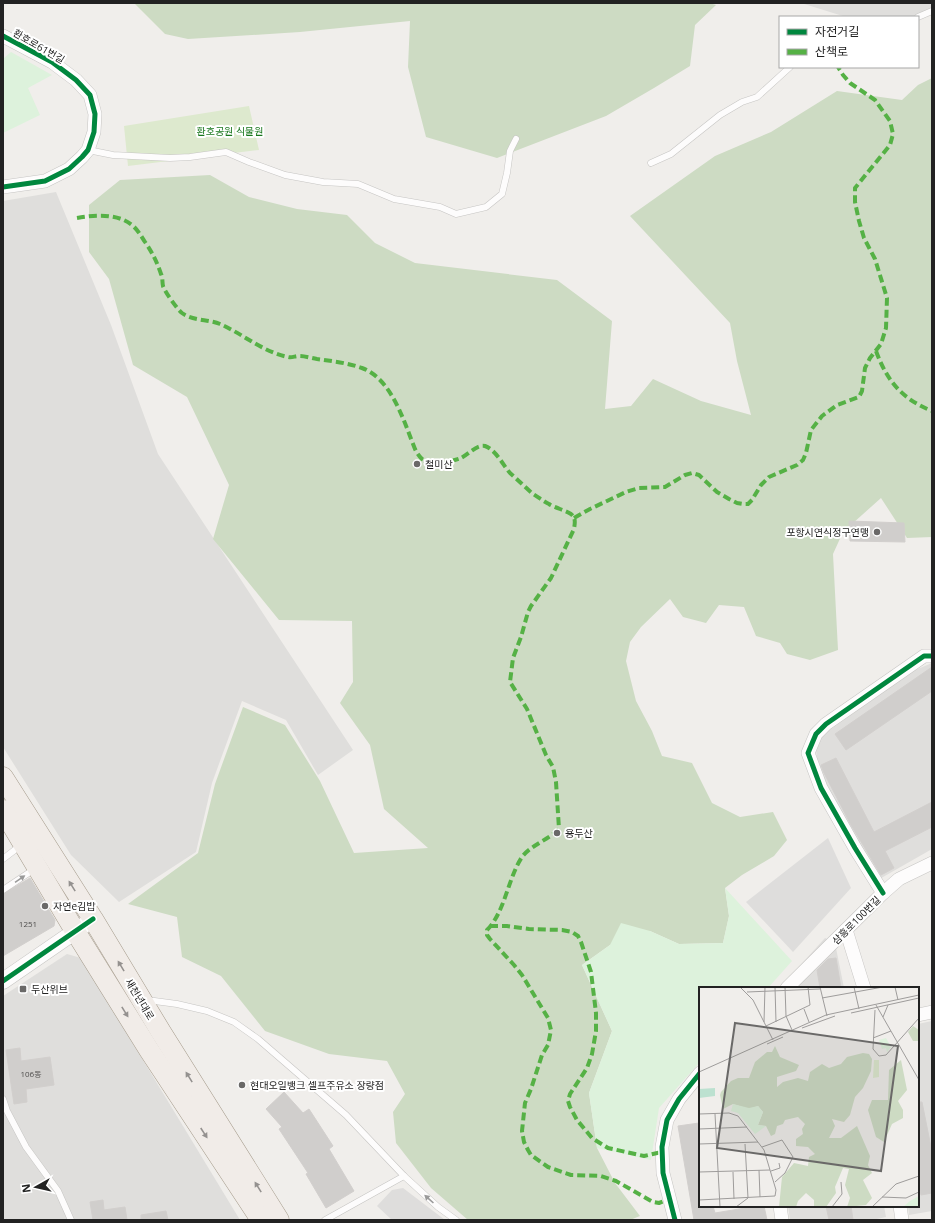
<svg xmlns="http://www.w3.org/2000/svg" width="935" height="1223" viewBox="0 0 935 1223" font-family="'Open Sans','Noto Sans KR',sans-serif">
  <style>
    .residential { fill: #dfdedc }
    .grass { fill: #dde9ce }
    .forest { fill: #cddbc3 }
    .park { fill: #ddf2dc }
    .parking { fill: #dedddc }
    .building { fill: #d0cecc; stroke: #d2cfcd }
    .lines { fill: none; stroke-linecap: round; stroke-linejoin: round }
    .service-casing { stroke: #c6c5c3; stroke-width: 7 }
    .minor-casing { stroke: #c6c5c3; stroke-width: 14 }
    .tertiary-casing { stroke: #c6c5c3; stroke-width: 17 }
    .primary-casing { stroke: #a49a8a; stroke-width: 21 }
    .service { stroke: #fdfcfc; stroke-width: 6 }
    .minor { stroke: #fdfcfc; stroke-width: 13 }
    .tertiary { stroke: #fdfcfc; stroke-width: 16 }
    .primary { stroke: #f1ece8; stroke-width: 20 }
    .quiet { stroke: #55b145; stroke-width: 4; stroke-dasharray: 8 4; stroke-linecap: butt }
    .cycleway-casing { stroke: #fff; stroke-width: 8 }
    .cycleway { stroke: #00873e; stroke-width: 5 }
    .oneway { fill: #9a9a9a }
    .oneway2 { fill: #94918f }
    .poi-dot { fill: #6a6968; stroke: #fff; stroke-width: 1.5 }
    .labels { text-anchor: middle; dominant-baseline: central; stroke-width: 4; stroke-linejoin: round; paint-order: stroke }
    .number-label { font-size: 8px; fill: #4e4d4c }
    .street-label { font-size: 10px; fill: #222; stroke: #fff }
    .park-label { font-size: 10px; fill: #19771d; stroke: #fff }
    .poi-label { font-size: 10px; fill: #222; stroke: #fff; text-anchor: start }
    .inset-road { fill: none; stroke: #9e9c9b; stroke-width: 1 }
    .view { fill: #6a6968; fill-opacity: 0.15; stroke: #6a6968; stroke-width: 2 }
    .inset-edge { fill: none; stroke: #222; stroke-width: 2 }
  </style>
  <rect width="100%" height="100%" fill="#f0eeeb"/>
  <!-- residential -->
  <g class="residential">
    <polygon points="801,3 932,3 932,9 917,16 897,17 846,17"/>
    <polygon points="56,192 111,325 158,454 353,750 318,775 286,720 242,701 212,783 196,852 119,902 71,855 3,747 3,201"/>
    <polygon points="932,663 932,849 876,881 818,769 816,750 823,735 913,671"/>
    <polygon points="825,938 835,943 844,988 780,988"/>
    <polygon points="67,954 81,958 240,1220 3,1220 3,996"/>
    <polygon points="932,1021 932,1211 909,1215 908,1206 918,1206 918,1024"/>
    <polygon points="788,1206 884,1206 886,1217 872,1220 790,1220"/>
  </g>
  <!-- grass -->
  <polygon class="grass" points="249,106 259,150 128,166 124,126"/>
  <!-- forest -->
  <g class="forest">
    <polygon points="134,3 709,3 716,5 695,25 690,66 654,88 606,116 497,158 426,137 408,67 410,21 300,32 188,39 165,34"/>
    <polygon points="932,78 932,537 907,538 881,498 843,532 833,554 838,650 810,660 787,654 780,643 756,636 744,607 719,605 706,623 683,617 670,599 641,627 630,642 626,661 636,701 652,731 662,756 692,763 712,803 740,817 773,812 787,840 774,856 742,875 725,888 729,916 723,943 679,944 650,931 610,945 582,965 612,1031 589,1093 597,1148 615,1183 640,1216 630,1220 468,1220 431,1188 396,1143 393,1112 405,1094 387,1061 329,1054 265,1031 221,976 182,957 177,917 128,904 198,853 215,784 243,707 285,725 320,781 354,853 428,848 384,809 370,745 340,703 353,682 352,621 279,620 213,539 229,485 187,397 133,365 109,279 89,252 89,205 120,180 210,175 249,197 297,209 347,215 375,243 415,263 557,280 612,321 605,409 631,406 653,379 701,401 751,415 737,361 730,323 630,216 715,156 771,132 837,91 902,100 918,85"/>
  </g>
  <!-- park -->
  <g class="park">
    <polygon points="11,52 52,75 28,88 40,115 3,133 3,59"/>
    <polygon points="725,888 792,961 768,988 700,988 700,1062 659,1108 651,1160 597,1148 589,1093 612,1031 582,965 610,945 621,923 650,931 679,944 723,943 729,916"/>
  </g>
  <!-- parking -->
  <g class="parking">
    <polygon points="828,838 851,888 793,952 746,902"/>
    <polygon points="403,1188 445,1220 392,1220 377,1206 392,1190"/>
  </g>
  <!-- building -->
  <g class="building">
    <polygon points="849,521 904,523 905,542 850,541"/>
    <polygon points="932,667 932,691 846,750 835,734"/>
    <polygon points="836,758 874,832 932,802 932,827 885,851 894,868 881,875 851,825 824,773 821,765"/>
    <polygon points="30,878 55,920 54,926 3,956 3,894"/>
    <polygon points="836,958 841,988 820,988 817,970 828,959"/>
    <polygon points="20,1048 21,1061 50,1057 54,1085 26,1089 27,1102 14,1104 6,1050"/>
    <polygon points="284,1092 303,1113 309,1109 333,1146 329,1149 354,1191 326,1208 306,1174 308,1173 279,1129 282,1127 266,1109"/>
    <polygon points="918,1102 922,1102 932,1152 932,1193 921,1195 918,1181"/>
    <polygon points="699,1123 700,1129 700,1206 713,1206 715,1213 757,1206 764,1206 767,1220 694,1220 678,1126"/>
    <polygon points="103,1200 104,1210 125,1207 127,1220 93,1220 90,1202"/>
    <polygon points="826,1206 851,1206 853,1220 829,1220"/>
    <polygon points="166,1211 168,1220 141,1220 141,1215"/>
  </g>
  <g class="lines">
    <defs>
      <g id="service">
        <polyline points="918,17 932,11"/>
        <polyline points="88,150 113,155 170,158 190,157 226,152 249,162 285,175 323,182 358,184 394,199 440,207 456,214 486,207 502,194 507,173 510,151 516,139"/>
        <polyline points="651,163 671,154 720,115 742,102 757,97 790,67"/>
        <polyline points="3,859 16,849 19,844"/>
        <polyline points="3,890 30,872 35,870"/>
        <polyline points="147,1000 177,1004 207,1011 234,1022 258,1039 346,1115 404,1176 438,1207 456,1220"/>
        <polyline points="3,1099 7,1111 26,1147 58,1191 71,1220"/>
        <polyline points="325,1220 404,1176"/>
      </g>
      <g id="minor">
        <polyline points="3,36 52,62 76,80 90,95 95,114 94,132 88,150 82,157 69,169 45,181 3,187"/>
        <polyline points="883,893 855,848 821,788 808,753 816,734 826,724 924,656 932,656"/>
        <polyline points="846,930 864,988"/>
        <polyline points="787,988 883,893 899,879 932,863"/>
        <polyline points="918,1015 932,1012"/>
        <polyline points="780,1206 782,1220"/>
        <polyline points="900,1206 902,1220"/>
        <polyline points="675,1220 663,1173 662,1147 667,1120 679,1099 700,1073"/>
      </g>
      <polyline id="tertiary" points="3,981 93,919"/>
      <g id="primary">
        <polyline points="3,777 93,919 161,1032 279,1220"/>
        <polyline points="3,810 75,931 149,1050 261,1220"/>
      </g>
    </defs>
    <!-- service casing -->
    <use href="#service" class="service-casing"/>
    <!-- minor casing -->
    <use href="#minor" class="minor-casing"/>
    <!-- tertiary casing -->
    <use href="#tertiary" class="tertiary-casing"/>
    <!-- primary casing -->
    <use href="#primary" class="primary-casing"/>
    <!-- service -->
    <use href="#service" class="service"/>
    <!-- minor -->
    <use href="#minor" class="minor"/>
    <!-- tertiary -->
    <use href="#tertiary" class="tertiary"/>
    <!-- primary -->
    <use href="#primary" class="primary"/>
    <!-- quiet -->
    <g class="quiet">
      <path d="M77,218C95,215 117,213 132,225C138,230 141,236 145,242C152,252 157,262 161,274C163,278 162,282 163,286C165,292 177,309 182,313C193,321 208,319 220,324C243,334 263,352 288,357C292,358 295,356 299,356C305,356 311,358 317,359C332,361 348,363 362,368C392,379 404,422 415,449C417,453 419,456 422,459C432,465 451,462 461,458C469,454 477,444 485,446C496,450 503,465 510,473C518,480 525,487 533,494C538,497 543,501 549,504C555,508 565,510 571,514C576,518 575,523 574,529L551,578L531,606L528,612L521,637L513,658L510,682L527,709L546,755L553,767L556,782L559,829C548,840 531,845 522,857C508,878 505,912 487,930V935L490,939L514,965L522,975L548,1018L551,1030L548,1045L542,1055L531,1089L525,1103L522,1131L524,1142L528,1150L531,1155L548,1167L571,1175L601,1176L616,1181L653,1202L659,1203L670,1199"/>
      <path d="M876,351C887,381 902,399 932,411"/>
      <polyline points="574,518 590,509 626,492 639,488 665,487 685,475 692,473 699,475 717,492 729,499 737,503 743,504 748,504 752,500 761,485 769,477 797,465 803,460 806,453 811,430 822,416 837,405 859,397 862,391 865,368 870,358 881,344 886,328 887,298 875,259 864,238 859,221 855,202 855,188 890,145 893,134 890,121 875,100 850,83 843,75 838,67"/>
      <polyline points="490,926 507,926 529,929 562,930 572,932 578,936 581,942 591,972 596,1013 596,1031 592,1054 587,1068 570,1094 568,1101 570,1107 577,1120 592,1138 608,1148 644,1156 662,1152"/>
    </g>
    <defs>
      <g id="cycleway">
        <polyline points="3,36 52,62 76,80 90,95 95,114 94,132 88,150 82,157 69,169 45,181 3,187"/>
        <polyline points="883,893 855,848 821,788 808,753 816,734 826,724 924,656 932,656"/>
        <polyline points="3,981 93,919"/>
        <polyline points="675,1220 663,1173 662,1147 667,1120 679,1099 700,1073"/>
      </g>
    </defs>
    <!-- cycleway casing -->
    <use href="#cycleway" class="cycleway-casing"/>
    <!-- cycleway -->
    <use href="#cycleway" class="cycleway"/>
  </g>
  <!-- one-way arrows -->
  <defs><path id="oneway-solid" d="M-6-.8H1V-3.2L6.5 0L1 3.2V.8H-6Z"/></defs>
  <g class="oneway">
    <use href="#oneway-solid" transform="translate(20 879) rotate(-34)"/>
    <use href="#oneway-solid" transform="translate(429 1199) rotate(-138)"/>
  </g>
  <g class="oneway2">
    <use href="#oneway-solid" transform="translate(72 886) rotate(-122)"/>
    <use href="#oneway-solid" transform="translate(121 966) rotate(-121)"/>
    <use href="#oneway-solid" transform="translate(125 1012) rotate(58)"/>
    <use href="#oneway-solid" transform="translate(189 1077) rotate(-122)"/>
    <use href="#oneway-solid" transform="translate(204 1133) rotate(57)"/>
    <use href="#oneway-solid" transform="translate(258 1187) rotate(-122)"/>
  </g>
  <!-- markers -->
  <g class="poi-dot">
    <circle cx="417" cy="464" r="4"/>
    <circle cx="877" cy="532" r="4"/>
    <circle cx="557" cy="833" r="4"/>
    <circle cx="45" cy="906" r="4"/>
    <rect x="19" y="985" width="8" height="8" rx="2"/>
    <circle cx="242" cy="1085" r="4"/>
  </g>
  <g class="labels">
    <!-- number labels -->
    <g class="number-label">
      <text x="28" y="923">1251</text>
      <text x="31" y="1073">106동</text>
    </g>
    <!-- street labels -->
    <g class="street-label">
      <text transform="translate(39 46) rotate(30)">환호로61번길</text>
      <text transform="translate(856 920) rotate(-45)">삼흥로100번길</text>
      <text transform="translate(140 999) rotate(59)">새천년대로</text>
    </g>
    <!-- park labels -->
    <g class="park-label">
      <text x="230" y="131">환호공원 식물원</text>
    </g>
    <!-- poi labels -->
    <g class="poi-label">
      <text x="425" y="464">철미산</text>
      <text x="869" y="532" text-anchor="end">포항시연식정구연맹</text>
      <text x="565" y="833">용두산</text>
      <text x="53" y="906">자연e김밥</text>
      <text x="31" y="989">두산위브</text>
      <text x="250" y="1085">현대오일뱅크 셀프주유소 장량점</text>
    </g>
  </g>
  <!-- overview -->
  <g transform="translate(699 987)">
    <rect width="220" height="220" fill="#f0eeeb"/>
    <path d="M175,73H180V90L174,91Z" fill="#dde9ce"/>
    <path d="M214,39L220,43V54H214L209,45ZM76,59L81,70L100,78L97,84L78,90V100L84,95L99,91L109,94L111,85L123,77L130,81L142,77L148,70L164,66L170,67L173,72L172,84L164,101L156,110L151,128L145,135L133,132L136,139L130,151H142L158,139L171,169L169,178L173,186L164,193L173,211L167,218L148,220L151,211L146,198L150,182L144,181L136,200L137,206L127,220H115V213L107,206L99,214L97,220H80L83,190L95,176L109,179L110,170L116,167L109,160L97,159V152L104,147L103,142L106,137L99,130L86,133L84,137L78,139L76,147L72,149L67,139L59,138L64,125L59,119L50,122L34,117L24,122L21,108L22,105L32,94L39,91H50L56,75L68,65H73ZM202,73L208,103L199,114L204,123V131L193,137L185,155L177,150L169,123L173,113H189L190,83Z" fill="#cddbc3"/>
    <path d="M187,51L192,60L188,65L187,61L183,62L180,53ZM34,117L50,121L59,119L64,125L59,138L67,139L56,147L39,126L32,124ZM220,209V220H204L211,214Z" fill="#ddf2dc"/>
    <path d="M16,101V109L0,111V102Z" fill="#bce1d0"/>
    <path class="inset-road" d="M41,0L54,13L74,53M76,0L77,35M86,0L87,29L93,43M121,0L128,29M155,0L160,22M196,0L199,13M48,5L121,2M123,11L184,0M177,18L220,93M105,22L110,35M176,23L174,62L180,69L187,68L220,31M152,26L220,11M184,30L189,18M65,35L66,0M67,39L111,18L109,0M103,41L136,29M174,51L192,44M68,57L84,50M0,85L127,28L220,8M0,127L30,126L39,129L65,163L77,203L76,209L0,213M16,127L21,220M0,142L48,140M0,157L59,155M63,160L83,153L94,170L86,186L76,195M60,183L61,210M72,184L81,181L80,176M0,185L71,183M34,185L35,212M183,210L207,211L220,205M37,220L49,211L46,157M133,220L143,207L142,195M173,220L197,197L220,189"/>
    <path class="view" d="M36,36L199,59L182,184L18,161Z"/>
    <rect width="220" height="220" class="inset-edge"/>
  </g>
  <!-- border -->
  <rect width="935" height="1223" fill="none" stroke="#222222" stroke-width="8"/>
  <!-- legend -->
  <rect x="779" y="16" width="140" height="52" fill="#ffffff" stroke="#a7a7a7"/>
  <rect x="787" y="29" width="20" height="6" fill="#00873e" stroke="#a7a7a7"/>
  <text x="815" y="36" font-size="12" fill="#222222">자전거길</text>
  <rect x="787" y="49" width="20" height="6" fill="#55b145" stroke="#a7a7a7"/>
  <text x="815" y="56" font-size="12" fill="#222222">산책로</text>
  <!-- north arrow -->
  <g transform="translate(36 1187) rotate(262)" stroke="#ffffff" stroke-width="3" paint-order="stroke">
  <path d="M0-3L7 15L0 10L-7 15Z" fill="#222222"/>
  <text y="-6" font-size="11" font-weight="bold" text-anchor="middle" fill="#222222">N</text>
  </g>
</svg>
